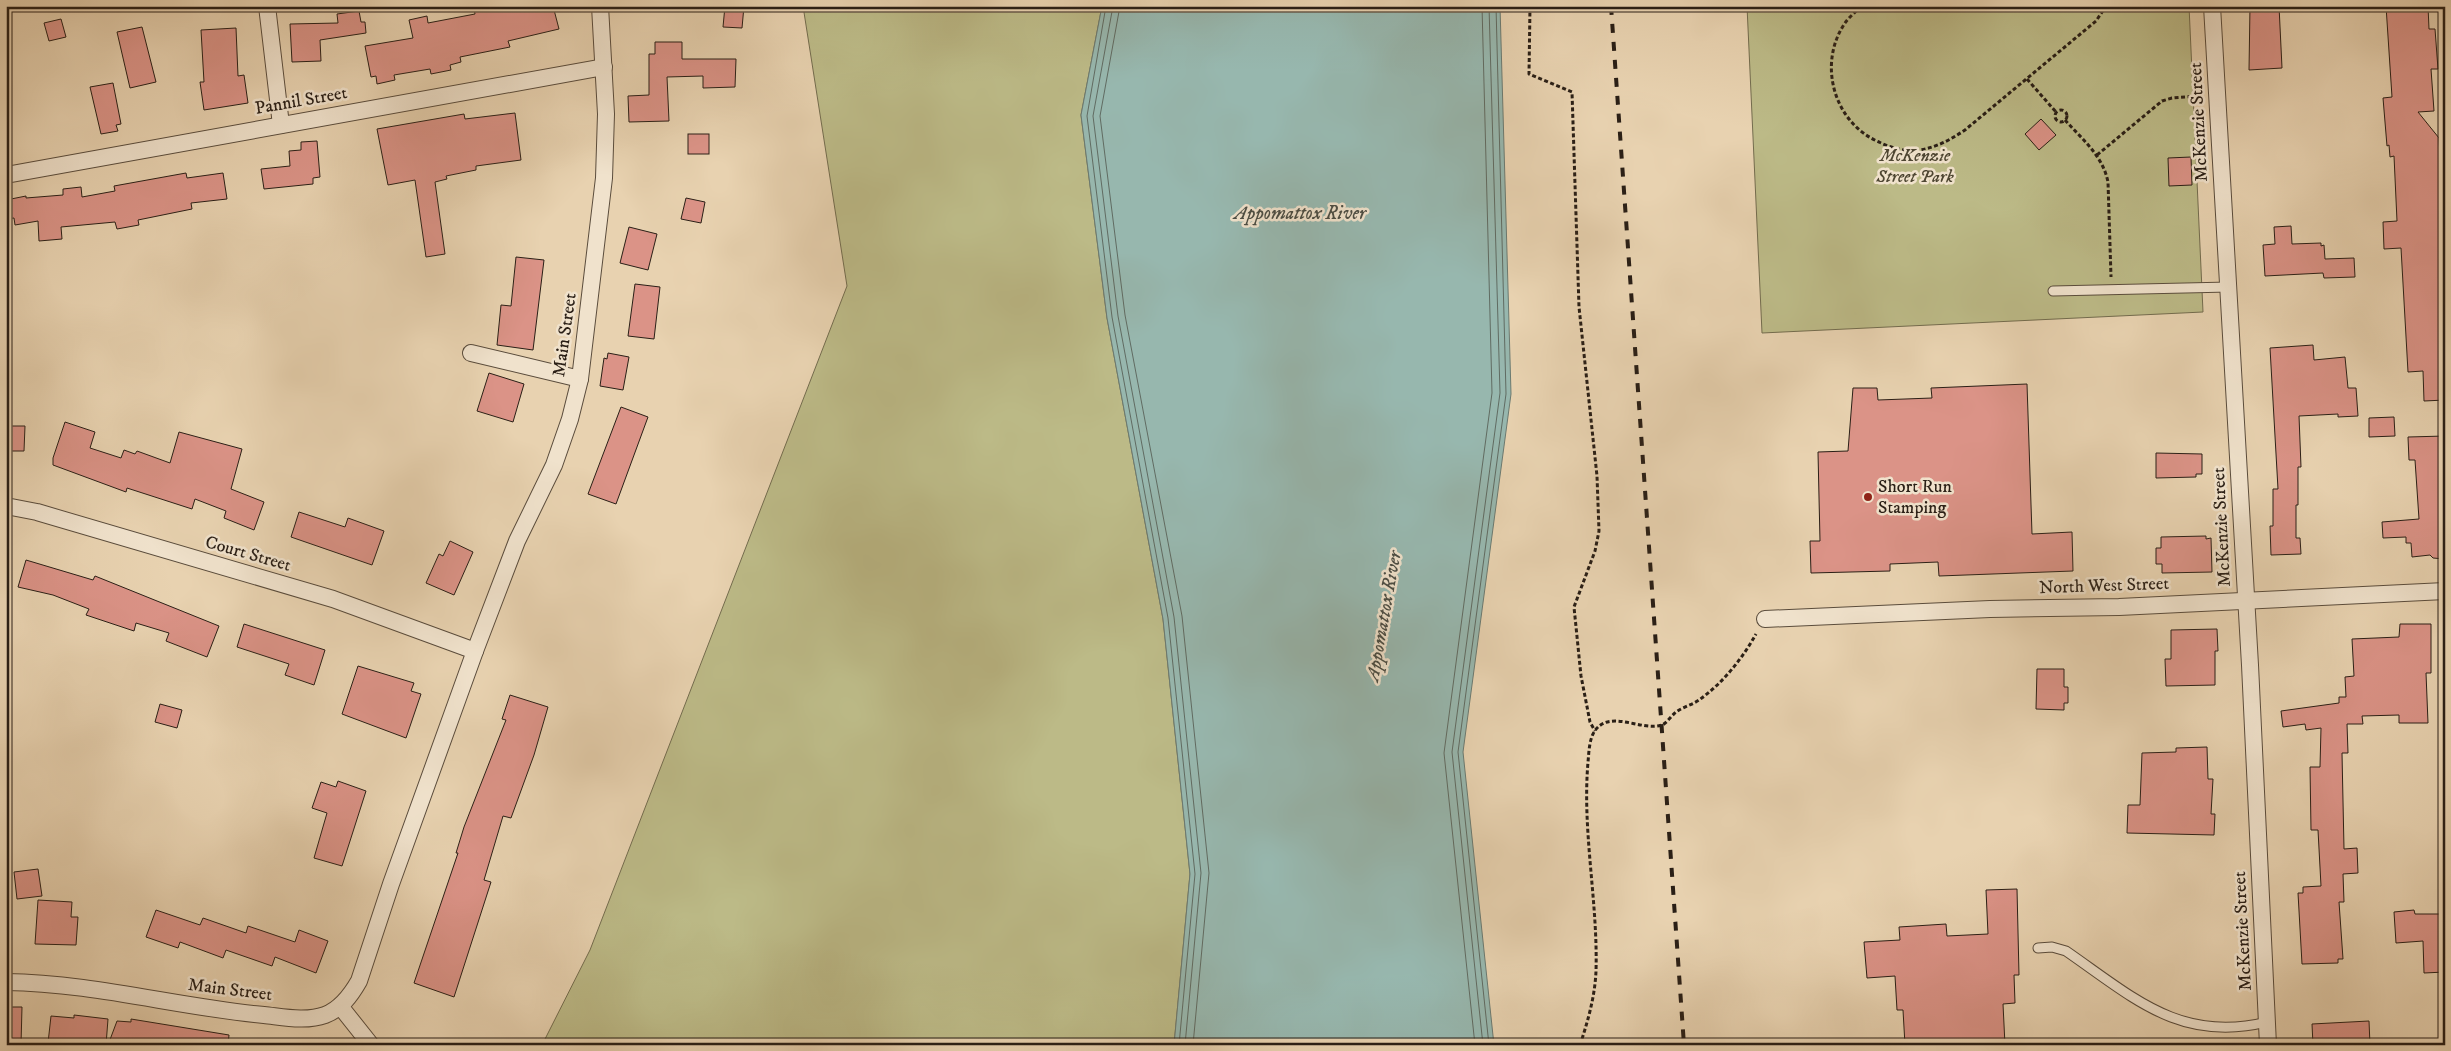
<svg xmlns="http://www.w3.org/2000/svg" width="2451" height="1051" viewBox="0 0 2451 1051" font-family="'IM FELL DW Pica',serif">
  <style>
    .green { fill: #bcba87; stroke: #736c4e }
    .water { fill: #97b7ae; stroke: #6b7a71 }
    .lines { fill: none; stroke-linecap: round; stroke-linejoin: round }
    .shore { stroke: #606b62; stroke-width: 1 }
    .building { fill: #db9387; stroke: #2a1f16 }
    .service-casing { stroke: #5a4c3c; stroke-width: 11 }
    .minor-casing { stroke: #5a4c3c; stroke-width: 18 }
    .path { stroke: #2a1f16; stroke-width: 3; stroke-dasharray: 4 2.5; stroke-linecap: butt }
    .service { stroke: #f0e2cc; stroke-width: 9 }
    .minor { stroke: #f0e2cc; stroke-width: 16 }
    .rail { stroke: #2a1f16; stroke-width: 4; stroke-dasharray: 9 9; stroke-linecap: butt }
    .poi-dot { fill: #8f2418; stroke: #f0e2cc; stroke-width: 2 }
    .labels { text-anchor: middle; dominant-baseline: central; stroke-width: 5; stroke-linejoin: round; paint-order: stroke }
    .street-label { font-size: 18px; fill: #2a1f16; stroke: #f0e2cc }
    .park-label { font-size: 18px; font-style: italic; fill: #4e4632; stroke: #f0e2cc }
    .poi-label { font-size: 18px; fill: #2a1f16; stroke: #f0e2cc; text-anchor: start }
    .water-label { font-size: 19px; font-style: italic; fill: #4b4d44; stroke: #f0e2cc }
  </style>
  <rect width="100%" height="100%" fill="#e8d2b0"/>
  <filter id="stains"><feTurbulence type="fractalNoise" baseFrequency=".004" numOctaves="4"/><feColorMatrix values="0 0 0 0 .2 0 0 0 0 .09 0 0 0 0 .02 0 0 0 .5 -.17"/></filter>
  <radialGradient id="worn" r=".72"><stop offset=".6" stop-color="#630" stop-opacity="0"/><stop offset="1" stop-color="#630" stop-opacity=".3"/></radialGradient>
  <!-- green -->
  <g class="green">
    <polygon points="803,6 1102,6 1081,115 1107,318 1163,619 1190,874 1174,1045 542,1045 590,950 847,286"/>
    <polygon points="1747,6 2189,6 2203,312 1762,333"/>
  </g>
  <!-- water -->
  <polygon class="water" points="1102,6 1500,6 1511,394 1463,752 1494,1045 1174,1045 1190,874 1163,619 1107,318 1081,115"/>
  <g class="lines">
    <!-- shore -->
    <g class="shore">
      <polyline points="1106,6 1087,116 1112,317 1168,618 1195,874 1179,1045"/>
      <polyline points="1113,6 1093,116 1118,316 1174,617 1201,873 1185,1045"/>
      <polyline points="1120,6 1100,116 1125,315 1182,616 1209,873 1193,1045"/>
      <polyline points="1475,1045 1444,753 1492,393 1482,6"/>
      <polyline points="1483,1045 1452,752 1500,393 1489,6"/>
      <polyline points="1489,1045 1458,752 1506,394 1496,6"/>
    </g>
  </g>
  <!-- building -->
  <g class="building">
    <polygon points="484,6 502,6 502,11 523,6 553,6 559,29 508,41 510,47 460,57 461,62 450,65 451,70 431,74 430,69 394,75 395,80 377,84 376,76 371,77 365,46 413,38 409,20 427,16 428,23 475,14 474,8"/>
    <polygon points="725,6 744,6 742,28 723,27"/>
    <polygon points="2250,6 2279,6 2282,68 2249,70"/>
    <polygon points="2386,6 2428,6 2429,29 2435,29 2438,69 2431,69 2434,111 2418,112 2439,138 2441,174 2444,174 2445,194 2442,194 2445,253 2445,400 2424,401 2423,371 2408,372 2401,248 2384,249 2383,222 2397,221 2394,156 2390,157 2389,145 2387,146 2383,98 2392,97"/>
    <polygon points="359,11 361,22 365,22 366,33 320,40 321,61 292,62 290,24 338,23 337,14"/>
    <polygon points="61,19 66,37 49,41 44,23"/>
    <polygon points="142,27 156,82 130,88 117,32"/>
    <polygon points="236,28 238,76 244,75 248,103 204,110 200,82 204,82 201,30"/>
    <polygon points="655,42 682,42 682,59 736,59 735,87 703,88 703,76 667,77 669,121 629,122 628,96 649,95 649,54 655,54"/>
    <polygon points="113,83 121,124 116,125 118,131 101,134 90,87"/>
    <polygon points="515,113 521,160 476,166 476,170 446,176 447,179 435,182 445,254 426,257 415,180 388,185 377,129 464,114 465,119"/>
    <polygon points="2041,119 2056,135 2039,150 2025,134"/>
    <rect x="688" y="134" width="21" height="20"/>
    <polygon points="317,141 320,177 313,178 313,184 264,189 261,169 290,166 289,151 301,150 301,142"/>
    <polygon points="2191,157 2192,185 2169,186 2168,158"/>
    <polygon points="186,173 187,178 223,173 227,199 191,203 192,209 138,220 139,225 117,229 115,222 61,227 62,239 39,241 38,221 15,225 14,218 6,219 6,200 26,196 26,198 63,195 63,189 81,187 82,197 115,191 114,186"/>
    <polygon points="686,198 705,202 701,223 681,219"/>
    <polygon points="2291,226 2292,244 2321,243 2321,246 2324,245 2325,259 2354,258 2355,277 2324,278 2323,273 2265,276 2263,245 2275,244 2274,227"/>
    <polygon points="629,227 657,234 648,270 620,263"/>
    <polygon points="516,257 544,260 533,350 497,345 501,305 511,306"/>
    <polygon points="635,284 660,287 654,339 628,336"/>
    <polygon points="2313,345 2314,360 2345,357 2348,388 2356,388 2358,416 2338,417 2338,414 2299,416 2301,467 2298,467 2298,505 2296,505 2296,538 2300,538 2301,554 2271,555 2270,526 2273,526 2273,489 2278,489 2270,348"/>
    <polygon points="608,353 629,357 623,390 600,386 604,358 607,359"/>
    <polygon points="489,373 524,384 513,422 477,411"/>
    <polygon points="2027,384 2032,534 2072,532 2073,571 1939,576 1938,562 1890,564 1890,571 1811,573 1810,541 1820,541 1818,452 1848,451 1853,388 1877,388 1878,400 1932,398 1931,388"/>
    <polygon points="621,407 648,417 616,504 588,494"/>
    <polygon points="2394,417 2395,436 2369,437 2369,418"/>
    <polygon points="65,422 95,432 90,448 121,458 124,450 135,454 137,451 170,463 179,432 242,449 231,489 264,502 254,530 224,518 226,511 195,499 192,509 127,488 126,492 53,465 53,458"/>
    <polygon points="6,426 25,426 24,451 6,451"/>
    <polygon points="2445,436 2445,559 2433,558 2430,555 2412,557 2411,543 2406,543 2406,537 2383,538 2382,522 2419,519 2415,460 2409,460 2408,437"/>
    <polygon points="2156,453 2202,454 2202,474 2196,474 2196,477 2156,478"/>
    <polygon points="299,512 345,527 348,518 384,531 372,565 291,537"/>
    <polygon points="2206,536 2206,539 2211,538 2212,572 2162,573 2162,564 2156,564 2156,548 2161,548 2161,537"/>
    <polygon points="450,541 473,552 454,595 426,583 439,554 443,556"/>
    <polygon points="26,560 93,580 95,576 219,626 207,657 166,641 169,633 136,623 134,631 86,615 89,609 53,595 18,587"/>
    <polygon points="244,624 325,650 314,685 285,675 289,664 237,647"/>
    <polygon points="2400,624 2431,624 2431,673 2426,673 2428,723 2399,723 2399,715 2362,716 2363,724 2347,724 2348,753 2342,753 2344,849 2357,848 2358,873 2343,874 2344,902 2339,902 2343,959 2338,959 2338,963 2302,964 2298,893 2303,893 2303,887 2321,886 2318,830 2311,830 2310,767 2320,767 2321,728 2306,730 2305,724 2283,727 2281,711 2339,703 2339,697 2346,697 2345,677 2354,676 2352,639 2399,637"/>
    <polygon points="2217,629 2218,651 2215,651 2215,685 2166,686 2165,659 2171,659 2171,630"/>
    <polygon points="358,666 414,683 411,691 421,694 406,738 342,714"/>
    <polygon points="2037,669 2064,669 2064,687 2068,687 2068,703 2064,703 2064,710 2036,709"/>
    <polygon points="510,695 548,707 534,755 511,818 503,816 484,880 491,882 454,997 414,983 458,853 456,853 464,827 506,720 502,719"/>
    <polygon points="160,704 182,710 177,728 155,722"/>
    <polygon points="2207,747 2208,779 2213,779 2211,814 2215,814 2214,835 2127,833 2128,805 2140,805 2142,753 2176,752 2176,748"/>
    <polygon points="338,781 366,791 342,866 314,858 327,813 312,808 321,782 336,787"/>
    <polygon points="38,869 42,896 17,899 14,872"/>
    <polygon points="2017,889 2019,975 2014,975 2015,1003 2003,1004 2005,1045 1905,1045 1903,1010 1897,1010 1895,976 1867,978 1864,942 1900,940 1899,927 1946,924 1947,936 1988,934 1986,890"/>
    <polygon points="38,900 72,902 71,917 78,917 76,945 35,944"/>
    <polygon points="156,910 200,925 203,918 246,933 248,926 295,942 299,930 328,941 316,973 275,957 272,966 226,950 223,958 180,942 178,948 146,937"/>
    <polygon points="2414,910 2415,914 2445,914 2445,972 2424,973 2423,941 2396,943 2394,912"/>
    <polygon points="6,1007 22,1007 21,1045 6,1045"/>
    <polygon points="74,1015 108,1019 106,1045 48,1043 51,1016 74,1018"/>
    <polygon points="131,1019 229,1035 228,1045 108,1045 117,1021 131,1022"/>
    <polygon points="2369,1021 2370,1045 2313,1045 2312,1024"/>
  </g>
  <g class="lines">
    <defs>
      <g id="service">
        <polyline points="2053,291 2229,287"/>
        <path d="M2038,948L2052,947L2066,951C2134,998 2180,1043 2267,1022"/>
      </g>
      <g id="minor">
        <polyline points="267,6 281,125"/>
        <polyline points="2212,6 2250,665 2268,1045"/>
        <polyline points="6,175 604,67"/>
        <polyline points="471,353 580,379"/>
        <polyline points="6,506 37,512 333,599 475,651"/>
        <polyline points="1765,619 1990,609 2119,607 2445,591"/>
        <path d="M6,982C93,983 178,1007 264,1015C283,1017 306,1022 325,1015C341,1009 351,995 359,981L391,884L475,651L517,541L554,465L570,419L580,379L604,178L606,114L600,6"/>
        <polyline points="340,1006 371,1045"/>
      </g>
    </defs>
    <!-- service casing -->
    <use href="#service" class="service-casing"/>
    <!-- minor casing -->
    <use href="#minor" class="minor-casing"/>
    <!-- path -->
    <g class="path">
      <polyline points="1530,6 1529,74 1572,92 1579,307 1597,476 1599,531 1595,551 1574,607 1581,676 1590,722 1595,731"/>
      <path d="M1861,6C1856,12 1849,17 1845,23C1817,64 1834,123 1879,142C1891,148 1906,152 1920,150C1937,147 1950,140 1965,130L2096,21L2106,6"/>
      <polyline points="2027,79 2056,112"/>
      <circle cx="2061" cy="116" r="6"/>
      <path d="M2065,120C2082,139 2103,156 2108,182L2111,277"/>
      <polyline points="2097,155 2162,101 2172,98 2199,96"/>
      <path d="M1580,1045C1588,1021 1595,996 1596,971C1598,901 1582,832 1588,762C1589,752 1589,741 1594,732C1609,708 1642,732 1662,725C1667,723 1671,716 1676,712C1683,707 1692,705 1699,700C1723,683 1742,659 1756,634"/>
    </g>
    <!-- service -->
    <use href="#service" class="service"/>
    <!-- minor -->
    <use href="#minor" class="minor"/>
    <!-- rail -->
    <polyline class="rail" points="1611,6 1684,1045"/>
  </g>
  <!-- markers -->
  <circle class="poi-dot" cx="1868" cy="497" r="5"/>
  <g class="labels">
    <!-- street labels -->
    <g class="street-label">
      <text transform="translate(301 101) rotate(-10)">Pannil Street</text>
      <text transform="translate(2199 122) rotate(-93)">McKenzie Street</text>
      <text transform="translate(565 335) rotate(-82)">Main Street</text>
      <text transform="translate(2222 527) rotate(-93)">McKenzie Street</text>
      <text transform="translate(248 554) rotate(16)">Court Street</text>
      <text transform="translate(2104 586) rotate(-2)">North West Street</text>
      <text transform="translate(2243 931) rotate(-93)">McKenzie Street</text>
      <text transform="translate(230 990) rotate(7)">Main Street</text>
    </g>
    <!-- park labels -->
    <g class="park-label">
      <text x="1915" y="156">McKenzie<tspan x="1915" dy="21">Street Park</tspan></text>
    </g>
    <!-- poi labels -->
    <g class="poi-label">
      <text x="1878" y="487">Short Run<tspan x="1878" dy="21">Stamping</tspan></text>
    </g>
    <!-- water labels -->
    <g class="water-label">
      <text x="1300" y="213">Appomattox River</text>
      <text transform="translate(1384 616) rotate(-80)">Appomattox River</text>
    </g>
  </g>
  <!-- margin -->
  <rect width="2451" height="1051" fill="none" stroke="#e8d2b0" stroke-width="25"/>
  <rect x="8" y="8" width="2436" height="1036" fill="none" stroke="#2a1f16" stroke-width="2.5"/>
  <rect x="12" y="12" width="2426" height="1026" fill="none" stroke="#2a1f16"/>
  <rect width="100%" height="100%" filter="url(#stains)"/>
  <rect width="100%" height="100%" fill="url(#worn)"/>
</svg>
